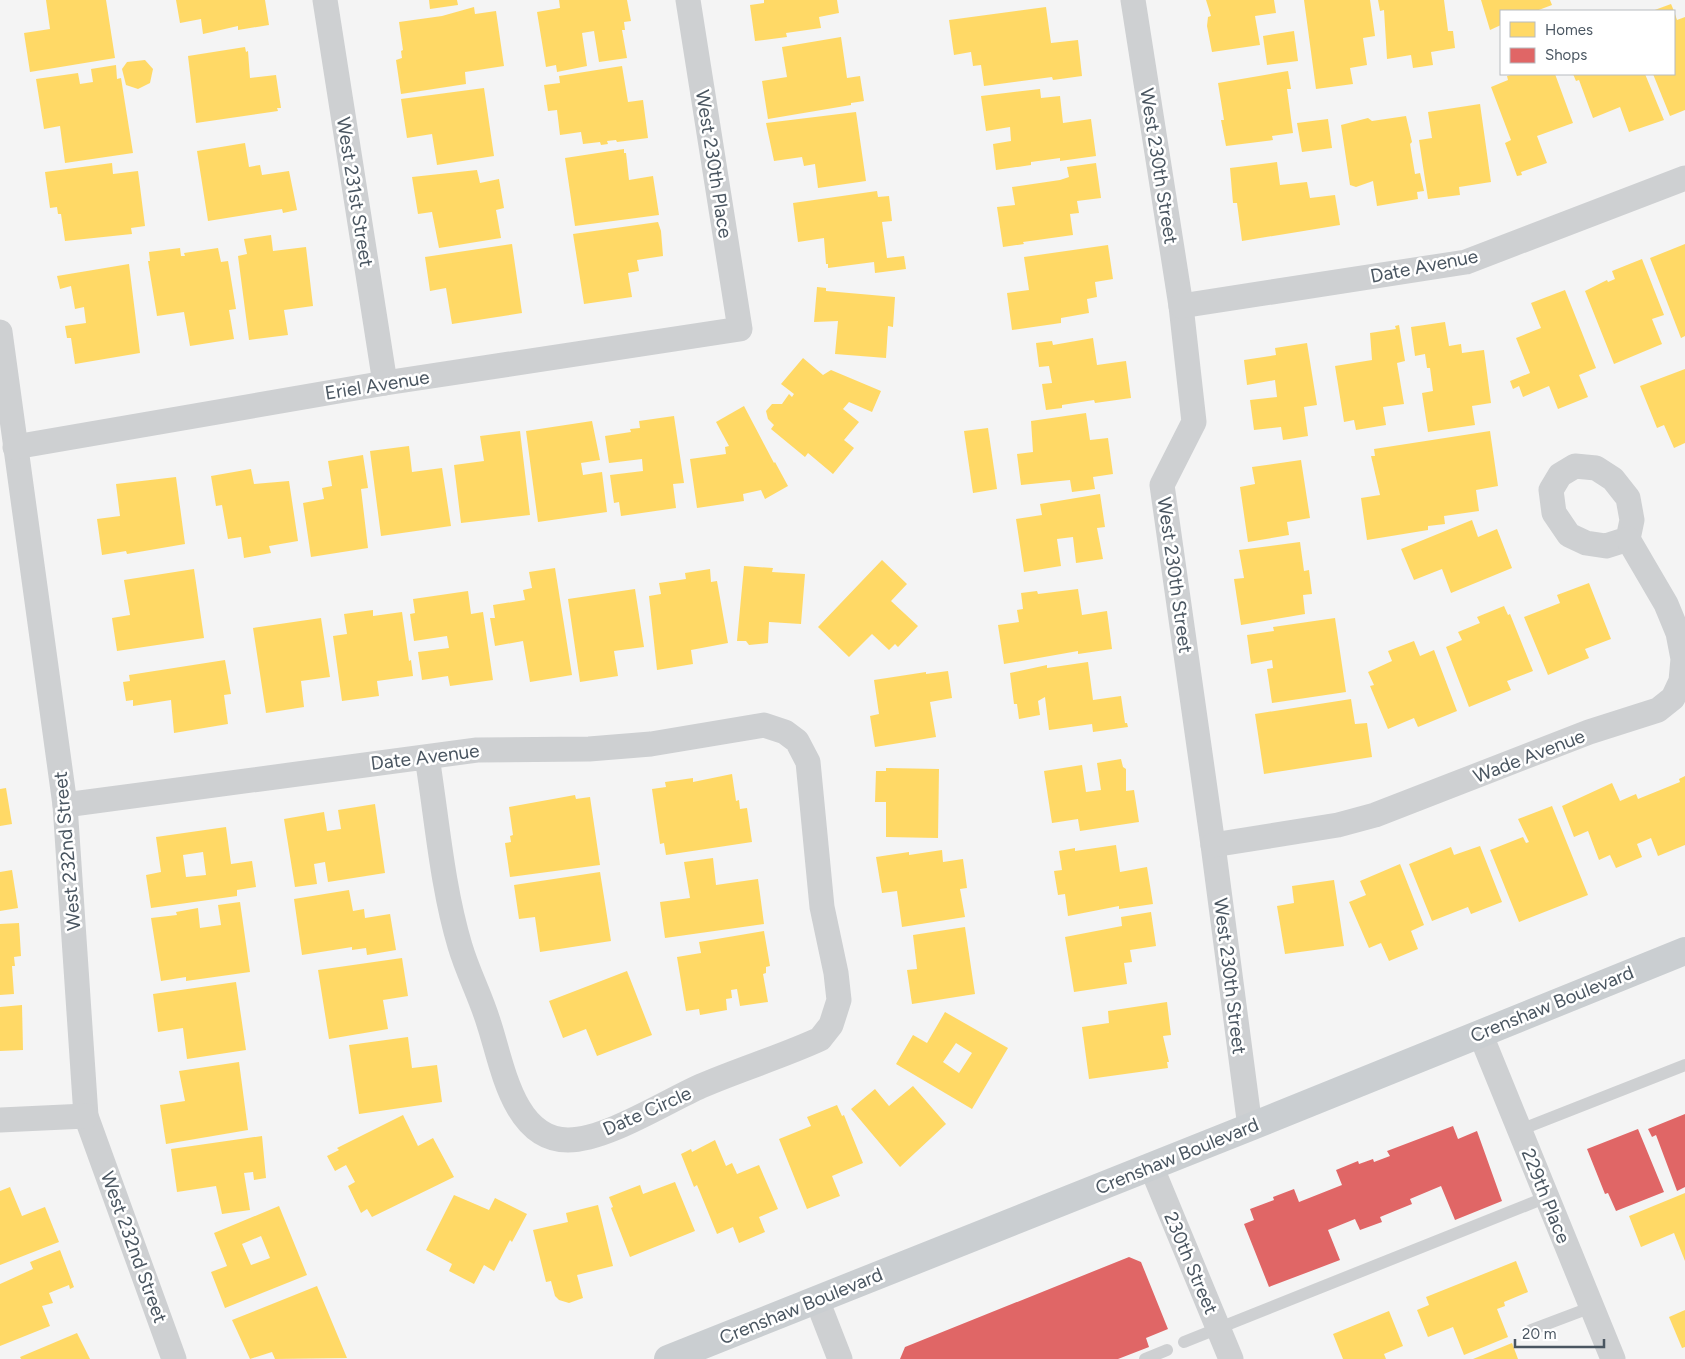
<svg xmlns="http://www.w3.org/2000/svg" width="1685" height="1359" viewBox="0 0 1685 1359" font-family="Figtree,sans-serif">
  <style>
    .homes { fill: #ffd966; fill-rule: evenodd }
    .shops { fill: #e06666 }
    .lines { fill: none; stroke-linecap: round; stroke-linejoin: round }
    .service { stroke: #ced0d2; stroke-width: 12 }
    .minor { stroke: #ced0d2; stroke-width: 25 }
    .primary { stroke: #caced1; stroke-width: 28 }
    .labels { text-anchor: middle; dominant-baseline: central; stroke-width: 5; stroke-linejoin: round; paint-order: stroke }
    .street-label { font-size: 19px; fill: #4a5661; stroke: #fff }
  </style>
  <rect width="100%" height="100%" fill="#f4f4f4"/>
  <!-- homes -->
  <g class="homes">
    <polygon points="46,0 106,0 115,58 30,72 24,33 50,29"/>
    <polygon points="176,0 265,0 269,25 238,30 238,26 203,34 201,19 180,23"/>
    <polygon points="429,0 457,0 458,5 430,9"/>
    <polygon points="559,0 627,0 631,21 624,22 625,30 622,30 627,58 599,62 594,31 582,33 587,66 557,72 556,65 546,67 537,12 560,8"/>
    <polygon points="764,0 837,0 839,13 819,17 821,28 786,33 787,37 755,41 750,5 764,3"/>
    <polygon points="1206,0 1274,0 1276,13 1255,16 1260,45 1212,52 1207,26 1208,17 1211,16"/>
    <polygon points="1304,0 1370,0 1375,36 1363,38 1367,65 1350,68 1353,84 1316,89"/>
    <polygon points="1378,0 1444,0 1448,31 1453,31 1455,48 1431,52 1433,65 1413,68 1411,55 1387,59 1384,10 1380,11"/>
    <polygon points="1481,0 1550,0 1552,5 1536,11 1501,11 1501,25 1490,30"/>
    <polygon points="1671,4 1674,11 1652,11"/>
    <polygon points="474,7 475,14 496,11 504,66 465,72 466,84 401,94 396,60 402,58 401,51 403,50 399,22 442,16"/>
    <polygon points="1046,7 1051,43 1078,40 1082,76 1053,80 1052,77 984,86 981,65 973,66 971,52 954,55 949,20"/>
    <polygon points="1674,11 1677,20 1685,17 1685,110 1670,116 1653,74 1674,74"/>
    <polygon points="1294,31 1298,61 1267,65 1263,36"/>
    <polygon points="841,37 847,78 860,76 864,101 851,103 851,105 768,119 762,81 787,77 782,47"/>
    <polygon points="245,47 246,52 248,51 250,78 276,75 281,108 277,108 278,111 196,123 188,56"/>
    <polygon points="145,60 153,69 150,83 138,89 126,85 122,69 127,62"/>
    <polygon points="116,65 117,79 121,78 133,153 65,163 60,126 44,129 36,79 78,73 80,84 93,82 91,69"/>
    <polygon points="622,66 628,102 643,100 648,138 617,142 616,140 607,141 608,144 601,145 600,142 583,144 581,132 560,135 557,110 548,111 544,85 560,83 559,76"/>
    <polygon points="1288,71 1291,89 1287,89 1293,133 1272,136 1273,140 1226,146 1221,120 1224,120 1218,83"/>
    <polygon points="1514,74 1555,74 1573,123 1537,136 1547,163 1521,172 1522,175 1517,176 1505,143 1511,140 1491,87 1508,80 1507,76"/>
    <polygon points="1573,74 1645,74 1664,120 1629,132 1620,107 1593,118 1579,80 1576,81"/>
    <polygon points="484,88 494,156 437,165 432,134 407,138 401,99"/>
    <polygon points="1040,89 1041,98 1060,96 1063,123 1091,119 1096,156 1060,161 1060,158 1031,162 1031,165 996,170 993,144 1011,141 1010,127 986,131 981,96"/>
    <polygon points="1480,104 1491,182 1459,187 1460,195 1428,199 1419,140 1432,138 1428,112"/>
    <polygon points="856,112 866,181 818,188 815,164 804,166 802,157 774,161 766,123"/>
    <polygon points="1406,116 1412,142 1410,144 1415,174 1420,173 1424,191 1417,192 1418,199 1377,206 1373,181 1356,187 1350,185 1341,125 1368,118 1372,121"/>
    <polygon points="1328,119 1332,148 1302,152 1297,123"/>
    <polygon points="245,143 249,167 260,165 262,175 289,171 297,210 283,213 282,209 208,221 197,151"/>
    <polygon points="624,149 624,153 626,153 629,180 653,176 659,215 575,226 565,158"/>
    <polygon points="1277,162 1280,185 1307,182 1310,198 1335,195 1340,225 1242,241 1237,203 1233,203 1230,168"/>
    <polygon points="112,163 113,174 138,171 145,226 131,228 132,234 65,241 61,214 58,214 57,207 50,208 45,172"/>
    <polygon points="1096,163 1101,198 1077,201 1079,213 1070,214 1073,235 1023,242 1024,244 1003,247 997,207 1015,205 1012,187 1060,180 1069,177 1067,167"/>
    <polygon points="477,170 480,183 499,179 504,208 496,210 501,238 439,248 432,212 418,214 412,177"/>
    <polygon points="877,191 878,197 889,196 892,221 882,222 887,258 904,256 906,269 875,273 874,262 828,268 828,264 826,264 824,238 798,242 793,203"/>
    <polygon points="658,222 661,231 663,256 637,260 639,271 628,273 632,297 584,304 573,234"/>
    <polygon points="271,235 273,251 306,247 313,306 284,310 288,335 249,340 238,256 247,254 244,239"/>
    <polygon points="512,244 522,313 452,324 446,288 430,291 425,257"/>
    <polygon points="1685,244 1685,336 1681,338 1650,258"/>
    <polygon points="1108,245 1113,279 1095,282 1097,297 1087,299 1089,313 1061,318 1061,323 1012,330 1007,293 1029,290 1024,257"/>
    <polygon points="180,248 181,256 185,256 184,253 218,248 221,262 228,261 236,309 229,310 234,339 190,346 184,312 157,316 148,261 150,261 149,252"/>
    <polygon points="1642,259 1664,315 1652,319 1662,344 1614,364 1585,291 1607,280 1608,282 1615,279 1612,271"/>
    <polygon points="129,264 140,353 75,364 71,338 67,338 65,326 86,323 84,307 75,309 71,286 60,289 57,276"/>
    <polygon points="817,287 826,288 826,291 895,297 893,327 888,326 886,358 835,354 838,321 814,322"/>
    <polygon points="1565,290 1596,368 1579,375 1588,397 1558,409 1549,386 1523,397 1519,386 1513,389 1510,381 1530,373 1516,338 1541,328 1531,303"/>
    <polygon points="1445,322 1449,346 1461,344 1462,353 1484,350 1491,403 1472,406 1475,425 1428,432 1422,393 1433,391 1430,368 1427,368 1425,354 1415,356 1411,327"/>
    <polygon points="1399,325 1405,361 1397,363 1404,404 1383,407 1386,425 1356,430 1354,420 1344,422 1335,366 1372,360 1370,333 1396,329 1395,326"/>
    <polygon points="1093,338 1097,365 1126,361 1131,398 1095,403 1094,400 1062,405 1062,408 1046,410 1042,384 1052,383 1049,366 1039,367 1036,343 1052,341 1053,345"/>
    <polygon points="1307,343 1317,405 1304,407 1308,436 1283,440 1281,427 1254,430 1250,400 1277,397 1275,380 1247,385 1244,360 1276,355 1275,348"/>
    <polygon points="803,358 823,375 831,370 881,391 872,412 849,402 843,409 859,422 844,440 854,448 833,474 808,453 805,457 771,429 774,425 768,419 766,411 772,404 782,404 789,394 792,397 794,394 781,384"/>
    <polygon points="1685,369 1685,443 1674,448 1664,425 1657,428 1640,386"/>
    <polygon points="744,406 774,463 775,462 788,486 765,499 761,490 743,494 744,501 697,508 690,459 726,454 725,447 729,446 716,422"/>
    <polygon points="1086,413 1090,440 1108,438 1113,474 1093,477 1095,489 1072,492 1070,480 1021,485 1017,454 1033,452 1031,421"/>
    <polygon points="674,416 684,483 673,484 676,508 621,516 619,502 614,503 610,475 643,471 642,459 609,463 605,436 631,432 630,429 640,428 639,421"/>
    <polygon points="592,421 600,460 581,463 583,475 602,472 607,512 538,522 526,431"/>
    <polygon points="988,428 997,489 973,493 964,431"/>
    <polygon points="520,431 530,515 461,523 454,465 484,461 480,436"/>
    <polygon points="1490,431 1498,486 1476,490 1479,511 1444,516 1445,524 1428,526 1428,530 1367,540 1361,498 1380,495 1371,456 1375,456 1374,449"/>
    <polygon points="409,446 412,472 442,468 451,526 381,536 370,451"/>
    <polygon points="363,455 368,488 361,489 368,548 311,557 303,503 324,499 322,488 332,486 328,461"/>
    <polygon points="1301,460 1310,518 1287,522 1289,535 1248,542 1240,487 1255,484 1252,467"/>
    <polygon points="251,469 254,484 289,481 298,541 269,546 271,553 244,558 241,537 228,539 222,505 216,506 211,476"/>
    <polygon points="176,477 185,544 127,554 126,551 102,555 97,519 120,516 116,484"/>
    <polygon points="1100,494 1105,527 1097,528 1103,559 1076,563 1073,537 1057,539 1061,566 1024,572 1016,519 1042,515 1040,504"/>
    <polygon points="1472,520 1478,537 1497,529 1512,568 1451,593 1442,569 1414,580 1401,549"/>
    <polygon points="1300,542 1304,571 1309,570 1312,594 1303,595 1305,614 1241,625 1234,579 1244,578 1239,550"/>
    <polygon points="882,560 907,584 891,601 918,626 898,647 895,644 889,650 872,634 849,657 818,627"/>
    <polygon points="744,566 773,568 772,572 805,574 801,624 769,622 768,643 749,645 746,641 737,641"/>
    <polygon points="555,568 572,675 530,682 523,641 495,646 490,618 495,618 493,605 525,600 523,590 532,588 529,572"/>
    <polygon points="194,569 204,638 117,651 112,618 130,615 124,580"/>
    <polygon points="710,569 711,582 717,581 728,643 691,650 693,664 657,670 649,596 661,594 659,583 686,579 685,573"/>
    <polygon points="1589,583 1611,639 1585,649 1589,658 1548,675 1524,617 1560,603 1557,595"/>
    <polygon points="635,589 644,647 614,651 618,676 580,682 568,599"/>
    <polygon points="1078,589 1082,615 1107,611 1112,649 1078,654 1078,651 1004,664 998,625 1019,622 1017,610 1023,609 1021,593 1037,591 1038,594"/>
    <polygon points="468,591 471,614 483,612 493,680 450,686 448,676 422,680 418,652 449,648 447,636 414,641 410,614 415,613 413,599"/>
    <polygon points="1504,606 1508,615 1510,614 1533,671 1507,681 1511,690 1469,707 1446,647 1462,640 1458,632 1480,623 1477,617"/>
    <polygon points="373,610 373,616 402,612 409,661 411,660 413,676 377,681 379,696 342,701 333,636 347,634 344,614"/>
    <polygon points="321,618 330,677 301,681 304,707 266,713 253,628"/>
    <polygon points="1335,618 1346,692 1272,703 1267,669 1273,668 1272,660 1251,664 1247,635 1274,631 1273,627"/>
    <polygon points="1414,641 1420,656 1434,650 1457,711 1418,727 1414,718 1388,729 1370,686 1374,685 1368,672 1392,661 1388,651"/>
    <polygon points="225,660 231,694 224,695 228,724 174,733 171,700 133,706 133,700 126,701 123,682 130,681 129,675"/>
    <polygon points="1088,662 1093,700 1121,696 1125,723 1127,723 1128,727 1093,732 1092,724 1049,730 1045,697 1038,701 1040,715 1019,719 1017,704 1014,704 1010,673 1047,665 1047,668"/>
    <polygon points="948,671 952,698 930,702 936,737 875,747 870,716 879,714 874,680 926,672 926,674"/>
    <polygon points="1351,699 1355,724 1367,723 1372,757 1264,774 1255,714"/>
    <polygon points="1121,759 1123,767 1126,769 1126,791 1134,790 1139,822 1080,831 1078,819 1052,823 1044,771 1082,765 1086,792 1101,790 1097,763"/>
    <polygon points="886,768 939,769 938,838 886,837 886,802 875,802 876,771 886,771"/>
    <polygon points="732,774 736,801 739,800 740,809 747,808 752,842 666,855 664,843 660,844 652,789 666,787 665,782 693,778 693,782"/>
    <polygon points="1685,776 1685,845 1658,856 1651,838 1637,844 1642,857 1616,868 1610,855 1599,860 1588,831 1574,837 1562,806 1612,783 1620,801 1636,794 1638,799 1680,782 1679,779"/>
    <polygon points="6,788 12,824 0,826 0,789"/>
    <polygon points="575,795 576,799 590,797 600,865 510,877 505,843 511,842 510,836 513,835 509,807"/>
    <polygon points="375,804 385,873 328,882 325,862 314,864 317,884 295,887 284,819 324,812 327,831 341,829 338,810"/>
    <polygon points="1552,806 1588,895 1519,922 1490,850 1523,837 1526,843 1529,842 1518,819"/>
    <path d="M226,827L231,864L252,861L256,887L237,890V896L151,908L146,875L161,872L156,837ZM203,852L206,875L186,877L183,855Z"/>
    <polygon points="1116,845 1120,872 1147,867 1153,904 1119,909 1119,906 1068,916 1065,894 1058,895 1054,871 1062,870 1059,851 1075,848 1075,851"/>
    <polygon points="1480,846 1502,902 1471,914 1468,907 1432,921 1409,864 1451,847 1454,855"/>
    <polygon points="942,850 943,862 963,859 967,888 960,889 965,917 902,927 897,891 882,893 876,857 909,852 909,855"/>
    <polygon points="713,858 716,885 758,879 764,924 665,938 660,902 690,898 684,862"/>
    <polygon points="1400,864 1424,925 1411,931 1418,949 1389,961 1381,943 1369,948 1349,902 1366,895 1360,881"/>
    <polygon points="12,870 18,908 0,911 0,872"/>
    <polygon points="600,872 611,941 540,952 535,917 519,919 514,885"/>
    <polygon points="1334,880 1344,946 1285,954 1277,906 1294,903 1292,886"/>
    <polygon points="349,890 353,911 364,909 365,918 390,914 396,950 367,955 366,948 352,950 352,947 302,955 294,899"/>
    <polygon points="240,902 250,972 186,981 186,977 161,981 151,918 177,915 176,912 198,908 200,928 221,925 218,905"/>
    <polygon points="1151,912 1156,946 1130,950 1132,962 1124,963 1127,984 1074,992 1065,937 1122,926 1121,917"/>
    <polygon points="19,923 21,956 14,957 15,966 12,966 14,994 0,995 0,924"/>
    <polygon points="965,927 975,994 912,1004 907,970 917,969 913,935"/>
    <polygon points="764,931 770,966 766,967 766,973 763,974 768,1002 740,1006 737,989 731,990 732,998 726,999 727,1010 700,1015 699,1009 686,1011 677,957 701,953 699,942"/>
    <polygon points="402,958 408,996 383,1000 388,1029 329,1039 318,970"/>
    <polygon points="627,971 652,1035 597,1056 586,1029 563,1038 549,1001"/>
    <polygon points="236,982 246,1050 187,1059 183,1028 158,1032 153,994"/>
    <polygon points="1167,1002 1171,1035 1163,1036 1169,1062 1167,1062 1168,1068 1089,1079 1082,1027 1109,1023 1108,1011"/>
    <polygon points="22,1005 23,1050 0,1051 0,1007"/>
    <path d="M945,1012L1008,1048L972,1109L896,1064L913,1035L927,1043ZM956,1043L972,1053L959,1073L943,1062Z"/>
    <polygon points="408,1037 412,1068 437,1065 442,1102 359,1114 349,1045"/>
    <polygon points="239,1062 248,1130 166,1144 160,1105 185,1101 179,1071"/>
    <polygon points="913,1086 946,1124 900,1167 851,1109 875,1089 889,1106"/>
    <polygon points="837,1105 842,1116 844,1115 863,1163 832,1176 840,1196 807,1209 779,1139 811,1126 807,1117"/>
    <polygon points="403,1115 418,1146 433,1138 454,1177 372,1217 367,1209 361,1213 348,1186 355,1182 346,1165 335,1171 327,1156 339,1150 337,1148"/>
    <polygon points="262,1136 266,1178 254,1180 253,1172 244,1173 250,1210 222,1214 216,1186 177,1192 171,1149"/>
    <polygon points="715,1140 726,1166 732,1163 737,1174 759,1165 778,1209 759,1217 765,1232 739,1243 733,1227 717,1234 697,1185 694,1187 681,1154 691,1149 692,1152"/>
    <polygon points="675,1182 695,1231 630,1257 611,1208 613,1207 609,1197 640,1185 643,1194"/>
    <polygon points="10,1187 22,1216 45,1207 59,1242 0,1265 0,1191"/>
    <polygon points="1685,1193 1685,1261 1674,1233 1641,1247 1629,1216"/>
    <polygon points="454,1195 489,1210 495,1198 527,1214 512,1242 510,1240 494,1271 484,1265 474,1284 449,1271 452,1264 426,1250"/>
    <polygon points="598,1205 613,1266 577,1275 583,1298 569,1303 559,1300 555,1296 551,1281 546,1282 533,1230 568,1222 566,1213"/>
    <path d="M279,1206L307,1275L225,1308L211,1272L227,1266L214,1233ZM261,1236L270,1258L251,1265L242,1244Z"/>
    <polygon points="60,1250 74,1287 70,1289 69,1285 49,1293 53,1303 42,1306 50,1326 0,1346 0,1284 33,1269 30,1262"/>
    <polygon points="1516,1261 1528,1292 1504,1302 1505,1306 1497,1309 1508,1337 1464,1355 1453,1327 1428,1337 1417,1310 1429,1305 1426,1297"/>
    <polygon points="317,1286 347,1358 275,1359 272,1352 250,1359 232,1320"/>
    <polygon points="1685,1310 1685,1347 1682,1348 1669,1317"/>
    <polygon points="1389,1311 1403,1346 1384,1354 1386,1359 1343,1359 1333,1334"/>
    <polygon points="77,1333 90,1359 21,1359 20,1357"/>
    <polygon points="1512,1343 1518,1359 1473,1359"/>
  </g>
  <!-- shops -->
  <g class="shops">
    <polygon points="1685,1114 1685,1187 1677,1191 1656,1135 1652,1137 1648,1129"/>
    <polygon points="1453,1126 1458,1139 1477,1131 1502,1201 1455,1220 1441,1186 1410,1199 1412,1204 1380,1217 1382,1222 1360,1230 1355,1219 1328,1230 1340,1260 1269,1287 1244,1224 1254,1220 1250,1209 1274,1200 1273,1197 1294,1189 1299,1202 1342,1185 1336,1170 1358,1161 1359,1164 1373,1159 1374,1162 1390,1156 1387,1151"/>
    <polygon points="1638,1129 1664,1192 1616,1211 1608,1193 1605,1194 1587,1149"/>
    <polygon points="1129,1257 1141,1262 1168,1329 1146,1338 1149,1347 1118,1359 900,1359 905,1347"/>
  </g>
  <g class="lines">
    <!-- service -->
    <g class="service">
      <polyline points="1520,1130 1685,1065"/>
      <polyline points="1531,1330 1592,1307"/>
      <polyline points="1184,1342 1547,1197"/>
      <polyline points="1145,1359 1167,1350"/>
    </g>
    <!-- minor -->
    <g class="minor">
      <polyline points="325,0 385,383"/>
      <polyline points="1133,0 1181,306 1194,422 1162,485 1213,845 1250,1127"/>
      <polyline points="1181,306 1466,262 1685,178"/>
      <polyline points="0,332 65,805 86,1116 174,1359"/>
      <polyline points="15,447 385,383 740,329 688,0"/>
      <polygon points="1575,466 1596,468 1613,479 1628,498 1632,520 1628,539 1606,546 1586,543 1569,535 1554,513 1551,490 1560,475"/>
      <path d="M65,805L477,750L589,749L651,744L764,725L785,732L797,741L808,762L822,907L836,973L839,1000L831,1025L820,1039C781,1057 740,1069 701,1086C665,1102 606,1140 568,1140C513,1140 502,1063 489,1024C481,997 468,973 460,946C442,886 437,819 427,757"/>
      <polyline points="1213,845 1338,825 1375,815 1589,732 1658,710 1673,698 1681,681 1683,659 1678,633 1666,604 1628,539"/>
      <polyline points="1480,1033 1613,1359"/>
      <polyline points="0,1120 86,1116"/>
      <polyline points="1151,1166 1231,1359"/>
      <polyline points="817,1300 840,1359"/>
    </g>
    <!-- primary -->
    <polyline class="primary" points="668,1359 1250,1127 1685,951"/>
  </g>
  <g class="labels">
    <!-- street labels -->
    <g class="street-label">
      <text transform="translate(714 164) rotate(81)">West 230th Place</text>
      <text transform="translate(1159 166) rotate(81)">West 230th Street</text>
      <text transform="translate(355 192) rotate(81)">West 231st Street</text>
      <text transform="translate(1424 266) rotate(-11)">Date Avenue</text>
      <text transform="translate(377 385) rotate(-9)">Eriel Avenue</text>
      <text transform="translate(1175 575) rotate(82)">West 230th Street</text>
      <text transform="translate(1529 756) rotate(-21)">Wade Avenue</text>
      <text transform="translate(425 757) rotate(-7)">Date Avenue</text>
      <text transform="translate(67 851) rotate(-95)">West 232nd Street</text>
      <text transform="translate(1230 976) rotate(83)">West 230th Street</text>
      <text transform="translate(1552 1004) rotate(-22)">Crenshaw Boulevard</text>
      <text transform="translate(647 1111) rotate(-24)">Date Circle</text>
      <text transform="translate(1177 1156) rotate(-22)">Crenshaw Boulevard</text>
      <text transform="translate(1546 1196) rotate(68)">229th Place</text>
      <text transform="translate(134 1247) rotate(70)">West 232nd Street</text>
      <text transform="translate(1191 1263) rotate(67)">230th Street</text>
      <text transform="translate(801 1306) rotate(-22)">Crenshaw Boulevard</text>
    </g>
  </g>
  <!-- legend -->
  <rect x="1500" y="10" width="175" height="65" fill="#ffffff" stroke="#b7bbc0"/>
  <rect x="1510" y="22" width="25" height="15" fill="#ffd966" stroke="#b7bbc0"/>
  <text x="1545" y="35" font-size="15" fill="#4a5661">Homes</text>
  <rect x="1510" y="48" width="25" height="15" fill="#e06666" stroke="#b7bbc0"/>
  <text x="1545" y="60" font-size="15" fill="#4a5661">Shops</text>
  <!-- scale -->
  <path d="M1515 1339v8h89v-8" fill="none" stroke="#4a5661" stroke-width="2.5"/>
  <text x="1522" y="1339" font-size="15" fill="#4a5661" stroke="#ffffff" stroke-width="4" paint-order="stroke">20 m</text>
</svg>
